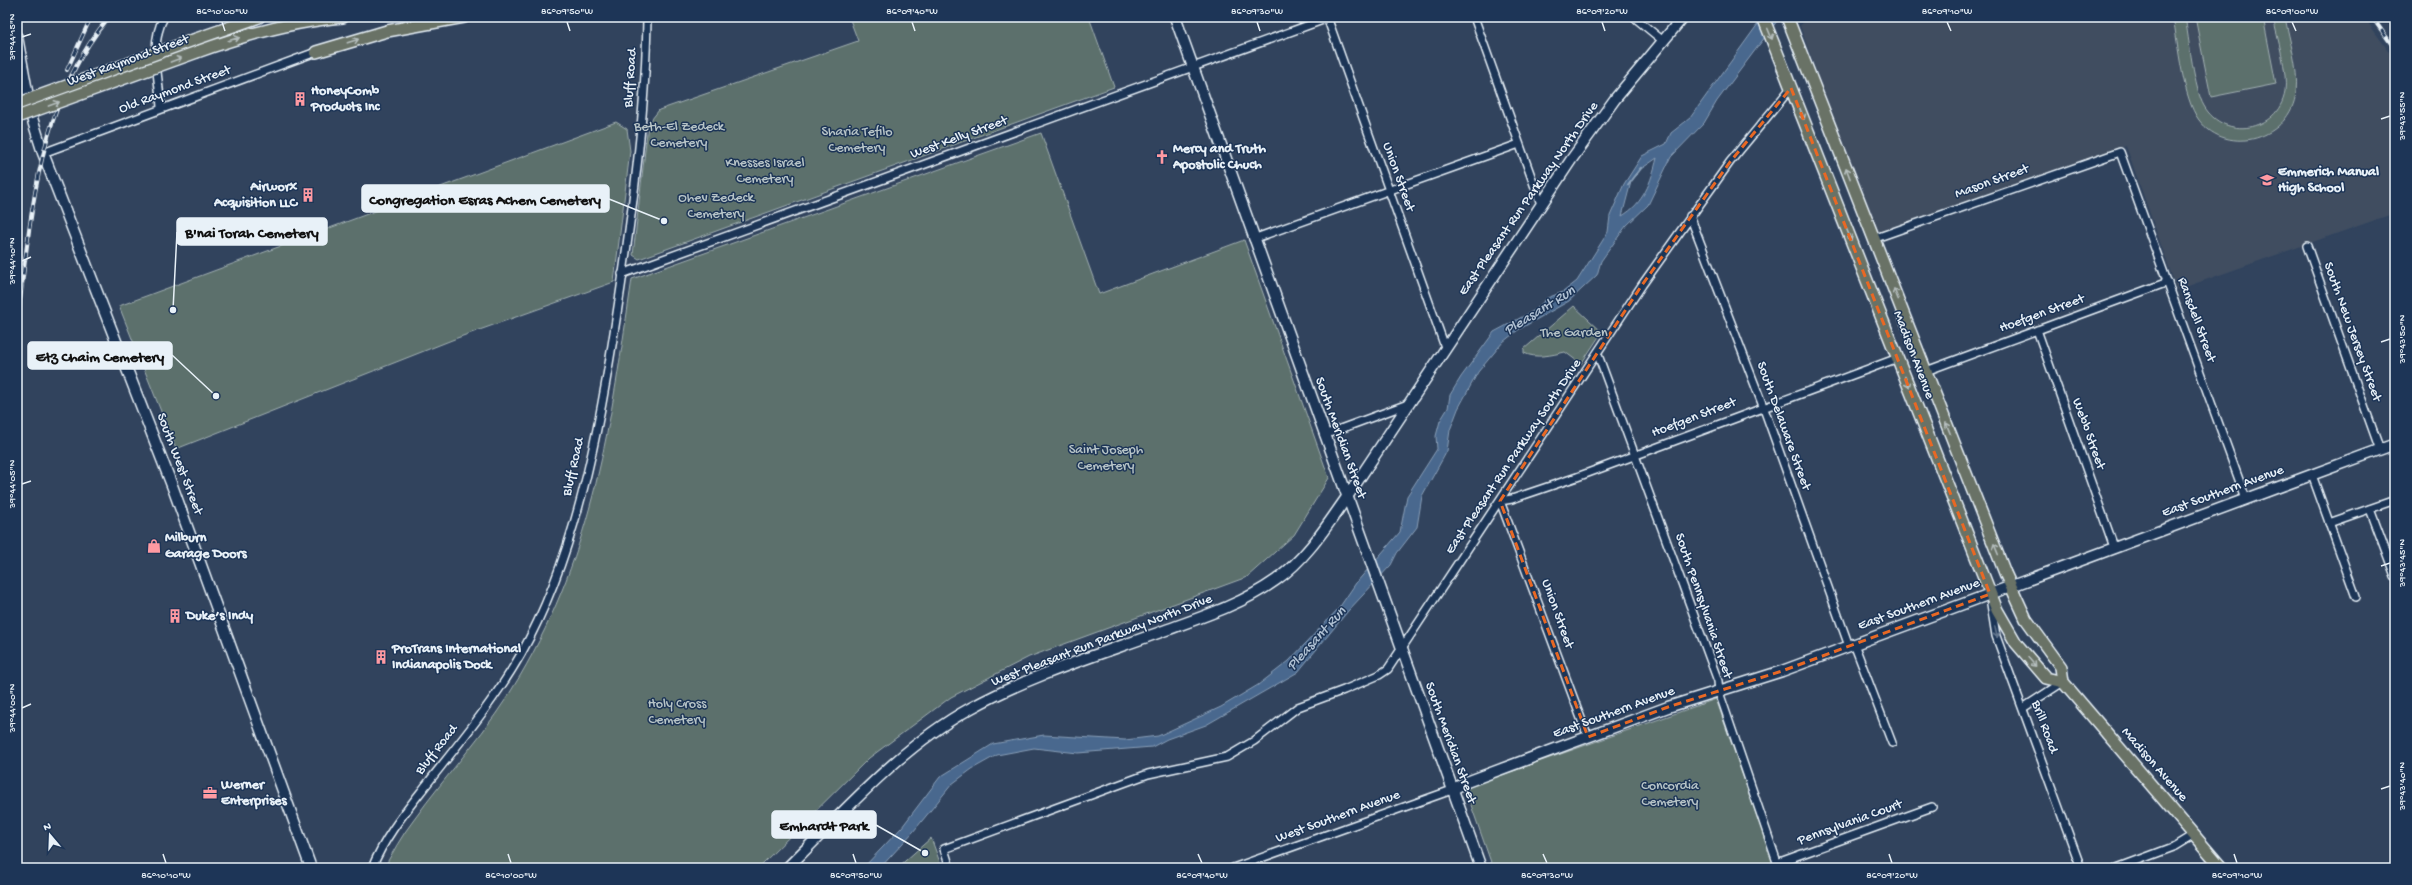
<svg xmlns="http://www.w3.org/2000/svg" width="2412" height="885" viewBox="0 0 2412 885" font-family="'Gochi Hand',sans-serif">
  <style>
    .built { fill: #3f4d61 }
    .green { fill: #5b706c; stroke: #a2b0b2 }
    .water { fill: #49688e; stroke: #899fb8; fill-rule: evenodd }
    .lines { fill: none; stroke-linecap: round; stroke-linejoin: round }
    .stream { stroke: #899fb8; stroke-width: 2.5 }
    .street-casing { stroke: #e8f1f8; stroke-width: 10 }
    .secondary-casing { stroke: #e8f1f8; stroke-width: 13 }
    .primary-casing { stroke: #e8f1f8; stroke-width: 14 }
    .street { stroke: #1d3557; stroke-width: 7 }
    .secondary { stroke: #1d3557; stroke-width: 10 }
    .primary { stroke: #697266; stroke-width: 11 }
    .rail-casing { stroke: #e8f1f8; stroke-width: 4 }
    .rail { stroke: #1d3557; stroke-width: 2.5; stroke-dasharray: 8; stroke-linecap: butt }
    .primary-bridge-casing { stroke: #e8f1f8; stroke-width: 14; stroke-linecap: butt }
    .primary-bridge { stroke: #697266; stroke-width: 11 }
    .oneway { stroke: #b5bebe }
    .oneway2 { stroke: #64778f }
    .marked { fill: none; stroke: #e86824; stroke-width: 3; stroke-dasharray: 8 5; stroke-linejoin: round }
    .ticks { fill: none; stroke: #e8f1f8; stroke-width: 1.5 }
    .labels { text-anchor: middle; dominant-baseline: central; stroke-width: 3; stroke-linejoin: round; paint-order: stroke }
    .street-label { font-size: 14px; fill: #e8f1f8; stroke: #1d3557 }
    .poi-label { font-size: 14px; font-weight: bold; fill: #e8f1f8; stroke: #1d3557; text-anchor: start }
    .park-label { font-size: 14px; fill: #b7c4c7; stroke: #1d3557 }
    .water-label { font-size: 15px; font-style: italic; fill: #b0c1d3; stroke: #1d3557 }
    .leader { fill: none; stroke: #e8f1f8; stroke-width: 1.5 }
    .callout-dot { fill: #e8f1f8; stroke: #1d3557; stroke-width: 1.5 }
    .callout { fill: #e8f1f8; stroke: #e8f1f8; stroke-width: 1.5 }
    .callout-label { font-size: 15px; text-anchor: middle; font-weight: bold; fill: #111 }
    .neatline { fill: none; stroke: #e8f1f8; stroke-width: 1.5 }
    .ticks-label { font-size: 10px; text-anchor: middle; fill: #e8f1f8 }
  </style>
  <rect width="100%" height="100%" fill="#31435d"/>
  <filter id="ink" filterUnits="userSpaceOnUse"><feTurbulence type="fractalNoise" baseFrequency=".025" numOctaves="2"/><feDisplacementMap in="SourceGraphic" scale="8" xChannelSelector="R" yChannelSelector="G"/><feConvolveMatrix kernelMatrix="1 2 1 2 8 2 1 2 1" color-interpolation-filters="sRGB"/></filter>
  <g filter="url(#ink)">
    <!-- built -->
    <polygon class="built" points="1808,17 2364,17 2395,60 2395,213 2177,290 2126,146 1874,235 1800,26"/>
    <!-- green -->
    <g class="green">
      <polygon points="849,17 1089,17 1114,87 639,259 633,255 648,124 659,110 858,41"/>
      <path d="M2173,17H2185C2189,39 2194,89 2204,106C2224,141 2278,132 2285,92C2288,71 2277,38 2273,17H2285C2289,40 2299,68 2296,92C2291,139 2228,158 2199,120C2183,99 2178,44 2173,17Z"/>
      <polygon points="2195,17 2263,17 2276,84 2211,97"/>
      <polygon points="616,122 627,129 630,151 614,282 457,338 176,449 119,306"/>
      <path d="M1041,133L1099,294L1244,240L1329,478L1294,535L1247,577L1029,657L951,697L869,758L758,868H384C393,852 402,835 413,821C448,772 490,729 520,676C594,550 611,421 632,279Z"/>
      <path d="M1574,306L1602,332L1581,364L1565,352C1552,355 1536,359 1524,353V349Z"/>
      <polygon points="1716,699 1775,868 1493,868 1465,788"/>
      <polygon points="931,838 942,868 897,868"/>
    </g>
    <!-- water -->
    <path class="water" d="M1763,17H1780L1717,101L1704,123L1671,157L1648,205L1626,226L1601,261L1597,275L1569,301L1518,330L1503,342L1478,372L1458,409L1450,430L1447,451L1422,496L1417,527L1397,553L1391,565L1348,611L1298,672L1206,725L1167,739L1152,747L1078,753L1034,748L997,755L972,769L952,784L913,832L880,868H863L902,827L940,777L993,744L1044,735L1125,740L1158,736L1221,707L1258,685L1289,661L1339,608L1356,583L1400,532L1407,496L1437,449L1436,436L1440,421L1448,408L1450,395L1461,377L1494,332L1535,310L1547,298L1563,292L1577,281L1608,232L1610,216L1624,184L1642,156L1666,144L1671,133L1690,118ZM1657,158C1651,182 1644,203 1622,216L1632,178L1638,171Z"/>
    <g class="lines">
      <!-- stream -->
      <polyline class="stream" points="1628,185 1641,168"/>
      <defs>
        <g id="street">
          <polyline points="1327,17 1445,347"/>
          <polyline points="1474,17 1541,204"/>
          <polyline points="1634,17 1662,40"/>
          <path d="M161,107C159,79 149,43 164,17"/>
          <polyline points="43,153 316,52"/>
          <polyline points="1690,216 1763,406 1849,646"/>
          <polyline points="1253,239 1519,144"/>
          <polyline points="1873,239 2120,152 2246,499"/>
          <polyline points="2307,246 2380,450"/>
          <polyline points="622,274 1331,17"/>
          <polyline points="2037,330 2114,547"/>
          <polyline points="1598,355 1718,681 1719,692 1779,868"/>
          <polyline points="1926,371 2168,282"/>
          <polyline points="1324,435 1408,404"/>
          <polyline points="2312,475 2356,597"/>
          <polyline points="2370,509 2395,576"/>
          <polyline points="2329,523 2395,500"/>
          <polyline points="1991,604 1996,636 2081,868"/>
          <polyline points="1854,644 1892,743"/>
          <polyline points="2023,708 2063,682"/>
          <polyline points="1588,737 1500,501 1512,499 1577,477 1898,358"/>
          <polyline points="1777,863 1932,807"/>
          <path d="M372,868C385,836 406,811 427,784C460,742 495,700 521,654C581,547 603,407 621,287C634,198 646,107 647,17"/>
          <polyline points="950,868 944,849 1148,774 1227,757 1254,741 1298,707 1344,690 1379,675 1388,669 1642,285 1730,162 1791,88"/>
          <polyline points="1233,868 1452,790"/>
          <polyline points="2117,868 2176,846 2194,835"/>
        </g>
        <g id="secondary">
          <polyline points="1175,17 1481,868"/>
          <polyline points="17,37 32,118 43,153 173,488 311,868"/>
          <polyline points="1452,790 1464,783 1668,707 1782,671 2395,444"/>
          <path d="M787,868C844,812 900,747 971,708C1033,674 1101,654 1166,630C1205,616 1242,604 1276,580C1306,559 1326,527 1347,497L1571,160L1615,99L1683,17"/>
        </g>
        <g id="primary">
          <polyline points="1763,17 1997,610 2016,643 2046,678 2063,682"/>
          <polyline points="1787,17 2005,573 2026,619 2061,667 2063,682 2222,868"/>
          <polyline points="196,39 259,17"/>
          <path d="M197,52C244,35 293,21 343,17"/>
          <polyline points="316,52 387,31 464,17"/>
        </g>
      </defs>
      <!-- street casing -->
      <use href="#street" class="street-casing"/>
      <!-- secondary casing -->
      <use href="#secondary" class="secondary-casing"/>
      <!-- primary casing -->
      <use href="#primary" class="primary-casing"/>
      <!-- street -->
      <use href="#street" class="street"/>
      <!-- secondary -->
      <use href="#secondary" class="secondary"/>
      <!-- primary -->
      <use href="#primary" class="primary"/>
      <defs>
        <g id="rail">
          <polyline points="2372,17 2395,49"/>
          <polyline points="67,70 91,17"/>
          <path d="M17,323C32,215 36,105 109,17"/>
        </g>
      </defs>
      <!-- rail casing -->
      <use href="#rail" class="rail-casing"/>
      <!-- rail -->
      <use href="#rail" class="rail"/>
      <defs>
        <g id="primary-bridge">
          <polyline points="17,104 196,39"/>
          <polyline points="17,117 197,52"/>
        </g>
      </defs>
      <!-- primary-bridge casing -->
      <use href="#primary-bridge" class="primary-bridge-casing"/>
      <!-- primary-bridge -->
      <use href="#primary-bridge" class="primary-bridge"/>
    </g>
    <!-- one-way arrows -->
    <defs><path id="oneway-shaft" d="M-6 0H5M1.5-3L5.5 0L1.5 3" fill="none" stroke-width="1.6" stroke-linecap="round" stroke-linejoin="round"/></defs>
    <g class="oneway">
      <use href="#oneway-shaft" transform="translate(1770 34) rotate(68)"/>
      <use href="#oneway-shaft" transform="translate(234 39) rotate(-16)"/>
      <use href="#oneway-shaft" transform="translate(353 41) rotate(-18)"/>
      <use href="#oneway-shaft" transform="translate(176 60) rotate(-20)"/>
      <use href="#oneway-shaft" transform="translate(54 104) rotate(-20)"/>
      <use href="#oneway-shaft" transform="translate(1802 114) rotate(69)"/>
      <use href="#oneway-shaft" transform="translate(1848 173) rotate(-111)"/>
      <use href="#oneway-shaft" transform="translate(1849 235) rotate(68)"/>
      <use href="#oneway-shaft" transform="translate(1896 294) rotate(-112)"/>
      <use href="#oneway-shaft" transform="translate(1907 382) rotate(69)"/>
      <use href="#oneway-shaft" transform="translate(1948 428) rotate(-112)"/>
      <use href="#oneway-shaft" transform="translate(1996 549) rotate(-112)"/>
      <use href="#oneway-shaft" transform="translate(2032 662) rotate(49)"/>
    </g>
    <use class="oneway2" href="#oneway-shaft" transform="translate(1996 632) rotate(78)"/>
  </g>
  <!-- marked area -->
  <path class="marked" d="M1791,88L1990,594L1782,671L1668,707L1588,737L1500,501L1642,285L1730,162Z"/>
  <!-- ticks -->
  <path class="ticks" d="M222,22L225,31M567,22L570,31M912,22L915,31M1257,22L1260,31M1602,22L1605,31M1947,22L1951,31M2292,22L2296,31M22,37L31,34M2381,119L2390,116M22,261L31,257M2381,342L2390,339M22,484L31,481M2381,566L2390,563M22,708L31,704M2381,789L2390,786M163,854L166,863M508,854L511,863M853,854L856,863M1198,854L1202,863M1543,854L1547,863M1889,854L1892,863M2234,854L2237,863"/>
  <!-- icons -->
  <defs>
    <symbol id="building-bare" viewBox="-9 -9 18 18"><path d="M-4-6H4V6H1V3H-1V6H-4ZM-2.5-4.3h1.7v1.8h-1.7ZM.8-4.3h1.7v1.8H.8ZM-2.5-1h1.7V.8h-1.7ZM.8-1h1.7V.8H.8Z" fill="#ff9aa2" stroke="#1d3557" stroke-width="2.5" paint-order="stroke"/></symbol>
    <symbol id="church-bare" viewBox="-9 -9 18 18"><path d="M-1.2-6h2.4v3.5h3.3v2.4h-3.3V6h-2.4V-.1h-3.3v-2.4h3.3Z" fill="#ff9aa2" stroke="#1d3557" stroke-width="2.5" paint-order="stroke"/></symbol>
    <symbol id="school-bare" viewBox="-9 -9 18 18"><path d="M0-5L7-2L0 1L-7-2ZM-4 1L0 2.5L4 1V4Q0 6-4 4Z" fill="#ff9aa2" stroke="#1d3557" stroke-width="2.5" paint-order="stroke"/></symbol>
    <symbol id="shop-bare" viewBox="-9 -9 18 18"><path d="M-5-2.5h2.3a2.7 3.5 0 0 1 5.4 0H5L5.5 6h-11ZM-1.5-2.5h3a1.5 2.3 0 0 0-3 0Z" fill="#ff9aa2" stroke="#1d3557" stroke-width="2.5" paint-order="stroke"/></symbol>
    <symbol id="office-bare" viewBox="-9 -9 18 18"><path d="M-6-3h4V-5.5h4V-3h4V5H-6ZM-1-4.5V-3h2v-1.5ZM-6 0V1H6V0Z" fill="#ff9aa2" stroke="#1d3557" stroke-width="2.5" paint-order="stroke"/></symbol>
  </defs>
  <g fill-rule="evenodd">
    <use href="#building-bare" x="290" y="89" width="20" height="20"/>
    <use href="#church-bare" x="1152" y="147" width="20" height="20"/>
    <use href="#school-bare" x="2257" y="170" width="20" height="20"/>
    <use href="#building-bare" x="298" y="185" width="20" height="20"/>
    <use href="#shop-bare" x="144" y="536" width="20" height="20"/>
    <use href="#building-bare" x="165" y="606" width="20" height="20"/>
    <use href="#building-bare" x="371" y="647" width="20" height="20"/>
    <use href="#office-bare" x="200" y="783" width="20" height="20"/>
  </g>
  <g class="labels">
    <!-- street labels -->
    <g class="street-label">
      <text transform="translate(128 61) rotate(-20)">West Raymond Street</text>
      <text transform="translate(631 78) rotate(-86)">Bluff Road</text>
      <text transform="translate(175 90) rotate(-20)">Old Raymond Street</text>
      <text transform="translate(959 138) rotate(-20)">West Kelly Street</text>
      <text transform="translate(1398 177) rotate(70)">Union Street</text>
      <text transform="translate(1992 182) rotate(-20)">Mason Street</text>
      <text transform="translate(1529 199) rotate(-55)">East Pleasant Run Parkway North Drive</text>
      <text transform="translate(2042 314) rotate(-20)">Hoefgen Street</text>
      <text transform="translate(2196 320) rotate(70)">Ransdell Street</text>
      <text transform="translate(2352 332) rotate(70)">South New Jersey Street</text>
      <text transform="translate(1913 355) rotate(69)">Madison Avenue</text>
      <text transform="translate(1694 418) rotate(-21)">Hoefgen Street</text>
      <text transform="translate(1783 426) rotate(70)">South Delaware Street</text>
      <text transform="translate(2088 434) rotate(70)">Webb Street</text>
      <text transform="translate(1340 438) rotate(70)">South Meridian Street</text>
      <text transform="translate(1514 457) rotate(-56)">East Pleasant Run Parkway South Drive</text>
      <text transform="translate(179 464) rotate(69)">South West Street</text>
      <text transform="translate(574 467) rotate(-77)">Bluff Road</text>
      <text transform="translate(2223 492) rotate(-20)">East Southern Avenue</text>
      <text transform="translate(1919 605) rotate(-20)">East Southern Avenue</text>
      <text transform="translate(1703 606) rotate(71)">South Pennsylvania Street</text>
      <text transform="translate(1557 614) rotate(70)">Union Street</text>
      <text transform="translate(1102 641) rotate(-21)">West Pleasant Run Parkway North Drive</text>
      <text transform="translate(1614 713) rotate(-20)">East Southern Avenue</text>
      <text transform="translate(2044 727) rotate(70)">Brill Road</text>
      <text transform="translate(1450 743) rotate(70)">South Meridian Street</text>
      <text transform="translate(437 750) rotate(-52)">Bluff Road</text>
      <text transform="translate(2154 765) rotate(49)">Madison Avenue</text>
      <text transform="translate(1338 817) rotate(-20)">West Southern Avenue</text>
      <text transform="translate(1850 823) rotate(-20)">Pennsylvania Court</text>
    </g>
    <!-- poi labels -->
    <g class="poi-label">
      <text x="311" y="91">HoneyComb<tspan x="311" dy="16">Products Inc</tspan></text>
      <text x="1173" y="149">Mercy and Truth<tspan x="1173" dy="16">Apostolic Chuch</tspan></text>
      <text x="2278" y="172">Emmerich Manual<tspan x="2278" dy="16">High School</tspan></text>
      <text x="297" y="187" text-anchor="end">Airworx<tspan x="297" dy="16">Acquisition LLC</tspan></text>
      <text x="165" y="538">Milburn<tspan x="165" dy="16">Garage Doors</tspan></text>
      <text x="186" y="616">Duke’s Indy</text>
      <text x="392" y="649">ProTrans International<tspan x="392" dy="16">Indianapolis Dock</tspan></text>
      <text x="221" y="785">Werner<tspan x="221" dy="16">Enterprises</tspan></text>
    </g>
    <!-- park labels -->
    <g class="park-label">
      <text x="679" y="127">Beth-El Zedeck<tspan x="679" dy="16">Cemetery</tspan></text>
      <text x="857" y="132">Sharia Tefilo<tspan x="857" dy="16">Cemetery</tspan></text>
      <text x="765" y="163">Knesses Israel<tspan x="765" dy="16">Cemetery</tspan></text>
      <text x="716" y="198">Ohev Zedeck<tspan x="716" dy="16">Cemetery</tspan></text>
      <text x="1574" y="333">The Garden</text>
      <text x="1106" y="450">Saint Joseph<tspan x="1106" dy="16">Cemetery</tspan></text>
      <text x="677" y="704">Holy Cross<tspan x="677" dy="16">Cemetery</tspan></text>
      <text x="1670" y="786">Concordia<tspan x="1670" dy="16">Cemetery</tspan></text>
    </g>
    <!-- water labels -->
    <g class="water-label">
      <text transform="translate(1540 311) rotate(-32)">Pleasant Run</text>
      <text transform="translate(1317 639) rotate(-48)">Pleasant Run</text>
    </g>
  </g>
  <!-- callouts -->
  <path class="leader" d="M664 221L609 199M173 310L177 232M216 396L172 355M925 853L876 825"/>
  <g class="callout-dot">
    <circle cx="664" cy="221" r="4"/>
    <circle cx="173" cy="310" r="4"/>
    <circle cx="216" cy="396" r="4"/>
    <circle cx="925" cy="853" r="4"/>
  </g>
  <g class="callout">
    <rect x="362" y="185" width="247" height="27" rx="4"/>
    <rect x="177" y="218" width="150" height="27" rx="4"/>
    <rect x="28" y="342" width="144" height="27" rx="4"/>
    <rect x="772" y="811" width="104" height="27" rx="4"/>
  </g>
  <g class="callout-label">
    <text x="485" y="204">Congregation Esras Achem Cemetery</text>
    <text x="252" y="237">B'nai Torah Cemetery</text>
    <text x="100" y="361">Etz Chaim Cemetery</text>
    <text x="824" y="830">Emhardt Park</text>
  </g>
  <!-- margin -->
  <rect width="2412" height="885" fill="none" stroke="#1d3557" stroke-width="44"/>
  <!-- north arrow -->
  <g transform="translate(50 835) rotate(341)" stroke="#1d3557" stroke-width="3" paint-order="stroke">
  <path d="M0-3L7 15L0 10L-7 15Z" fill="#e8f1f8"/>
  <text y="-6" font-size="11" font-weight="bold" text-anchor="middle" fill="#e8f1f8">N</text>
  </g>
  <rect x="22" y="22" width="2368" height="841" class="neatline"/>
  <g class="ticks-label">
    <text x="222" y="14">86°10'00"W</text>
    <text x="567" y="14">86°09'50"W</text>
    <text x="912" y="14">86°09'40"W</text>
    <text x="1257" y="14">86°09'30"W</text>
    <text x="1602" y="14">86°09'20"W</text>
    <text x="1947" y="14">86°09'10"W</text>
    <text x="2292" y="14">86°09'00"W</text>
    <text transform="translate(11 37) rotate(-90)" y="4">39°44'15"N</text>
    <text transform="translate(2401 116) rotate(-90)" y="4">39°43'55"N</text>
    <text transform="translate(11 261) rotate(-90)" y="4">39°44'10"N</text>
    <text transform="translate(2401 339) rotate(-90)" y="4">39°43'50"N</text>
    <text transform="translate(11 484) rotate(-90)" y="4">39°44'05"N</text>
    <text transform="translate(2401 563) rotate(-90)" y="4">39°43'45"N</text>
    <text transform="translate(11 708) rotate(-90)" y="4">39°44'00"N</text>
    <text transform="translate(2401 786) rotate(-90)" y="4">39°43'40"N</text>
    <text x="166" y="878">86°10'10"W</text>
    <text x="511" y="878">86°10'00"W</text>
    <text x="856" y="878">86°09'50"W</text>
    <text x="1202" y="878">86°09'40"W</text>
    <text x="1547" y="878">86°09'30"W</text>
    <text x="1892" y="878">86°09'20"W</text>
    <text x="2237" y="878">86°09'10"W</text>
  </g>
</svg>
